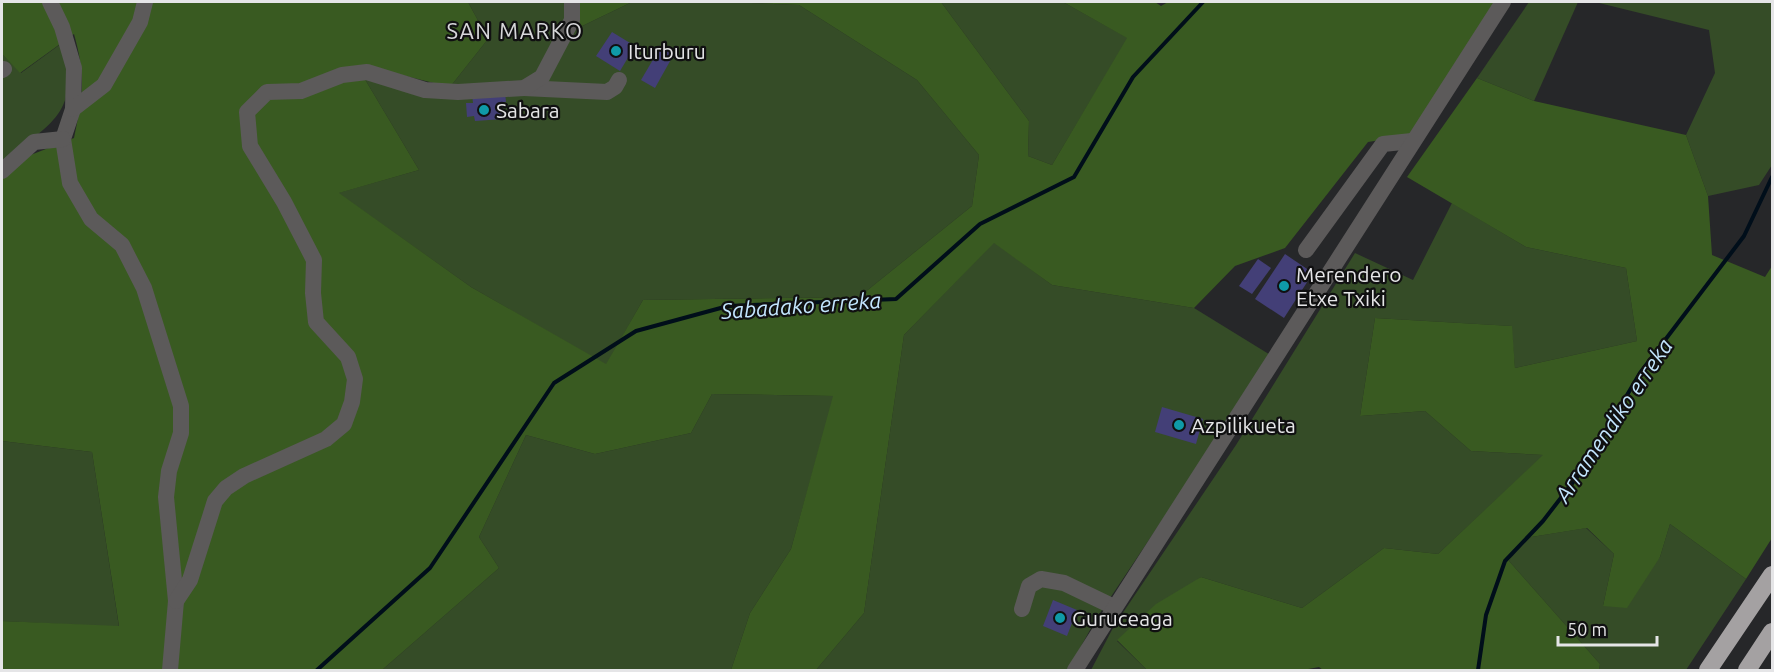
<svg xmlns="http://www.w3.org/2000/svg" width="1774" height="672" viewBox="0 0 1774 672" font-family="Ubuntu,sans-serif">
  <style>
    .green { fill: #354c27 }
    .forest { fill: #395a21 }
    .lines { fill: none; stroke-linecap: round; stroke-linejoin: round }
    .stream { stroke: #000e1a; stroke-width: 4 }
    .building { fill: #433f77 }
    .minor { stroke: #5c5a5a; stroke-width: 16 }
    .highway { stroke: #a4a1a2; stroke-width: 18 }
    .culture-dot { fill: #0f9aa8; stroke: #101011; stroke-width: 2 }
    .labels { text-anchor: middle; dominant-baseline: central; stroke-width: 4.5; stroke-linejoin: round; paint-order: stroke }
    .poi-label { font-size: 21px; fill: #e5e5e7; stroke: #101011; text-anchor: start }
    .neighbourhood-label { font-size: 22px; letter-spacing: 1.5px; fill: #d7d7da; stroke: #101011 }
    .water-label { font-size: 22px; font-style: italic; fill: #c3e6fe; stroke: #101011 }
  </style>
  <rect width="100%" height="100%" fill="#262729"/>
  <!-- green -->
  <g class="green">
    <polygon points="468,2 568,2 570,15 537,75 525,84 450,87 488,39"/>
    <polygon points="632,2 725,2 799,5 917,80 979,155 972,206 859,297 643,300 606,365 471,287 338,193 419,170 363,76 528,96 576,29"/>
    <polygon points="941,2 1063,2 1128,38 1052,165 1028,156 1029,121"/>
    <polygon points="1529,2 1578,2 1534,101 1477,78"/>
    <polygon points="1595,2 1772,2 1772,165 1759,185 1708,196 1686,135 1715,73 1709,30"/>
    <path d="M62,43C82,114 51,122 2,163V54L21,73Z"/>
    <polygon points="1452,203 1526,247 1626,268 1637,341 1515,368 1511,326 1375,318 1360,416 1425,411 1471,451 1544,455 1438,554 1384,548 1302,608 1201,577 1117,641 1147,670 1091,670 1114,626 1236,445 1355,253 1413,280"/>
    <polygon points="994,242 1052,285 1194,308 1272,356 1096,619 1068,670 816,670 864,613 904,335"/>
    <polygon points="712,394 834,396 791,549 750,613 731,670 382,670 499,568 479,537 526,435 595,454 691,433"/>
    <polygon points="2,441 92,452 119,627 2,621"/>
    <polygon points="1670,524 1746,579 1686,670 1599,670 1600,664 1509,561 1525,538 1586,528 1614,554 1603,606 1660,557"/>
  </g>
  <!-- forest -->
  <g class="forest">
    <path d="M2,2H468L488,39L450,87L377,69L363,76L419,170L339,193L471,287L606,364L643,300L859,297L972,206L979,155L917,80L799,5L725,2H941L1029,121L1028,156L1052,165L1127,38L1063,2H1155L1161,6L1168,2H1505L1411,135L1368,142L1285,248L1235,266L1194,308L1052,285L994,243L904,335L864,613L816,670H731L750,613L791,549L833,396L712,394L691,433L595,454L526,435L479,537L499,568L382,670H2V621L119,626L92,452L2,441V178L28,156L74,138C83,95 86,77 74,34L20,73L2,54Z"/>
    <polygon points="575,2 632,2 576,29"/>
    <polygon points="1477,78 1534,101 1686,135 1708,196 1712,255 1765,277 1772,266 1772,538 1746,579 1670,524 1660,557 1627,608 1603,606 1614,554 1587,528 1525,538 1509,561 1600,664 1599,670 1323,670 1319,667 1303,670 1147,670 1117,640 1156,604 1201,577 1302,608 1384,548 1438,554 1543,455 1471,451 1425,411 1360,416 1375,318 1512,326 1515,368 1637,341 1626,268 1526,247 1407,177"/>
  </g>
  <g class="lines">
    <!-- stream -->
    <g class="stream">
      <polyline points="317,670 430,568 554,383 636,331 728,306 896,299 980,224 1074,177 1133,77 1203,2"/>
      <polyline points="1478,670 1486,615 1505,561 1543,521 1584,468 1640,373 1744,236 1772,177"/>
    </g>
  </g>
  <!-- building -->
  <g class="building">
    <polygon points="612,32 635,46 620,71 596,56"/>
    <polygon points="661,46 674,54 655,88 641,80"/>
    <polygon points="505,92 506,102 502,102 503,119 475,121 474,116 467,117 466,103 473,103 472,95"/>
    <polygon points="1285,254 1313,273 1284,318 1255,299"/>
    <polygon points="1258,259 1271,268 1252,294 1239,286"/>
    <polygon points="1162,407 1203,419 1196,444 1155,432"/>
    <polygon points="1053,600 1077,610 1067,636 1043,626"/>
  </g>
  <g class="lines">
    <!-- minor -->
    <g class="minor">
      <polyline points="50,2 62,27 74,68 73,109 63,139 70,183 91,219 122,245 144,288 181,406 181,433 169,471 166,497 176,601 170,670"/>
      <polyline points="2,70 4,69"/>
      <polyline points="524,88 607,92 615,87 619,80"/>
      <polyline points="73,109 104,85 140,22 145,2"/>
      <polyline points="2,171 34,142 63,139"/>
      <polyline points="1306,250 1383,144 1412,141"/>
      <polyline points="176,601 190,580 215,501 226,488 244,476 326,439 344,424 352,402 355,379 348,357 316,322 313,293 314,260 284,202 250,146 247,112 267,92 301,91 342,75 367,72 425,90 458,92 524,88 542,77 572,20 572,2"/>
      <polyline points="1022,609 1029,586 1041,579 1064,583 1114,607"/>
      <polyline points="1075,670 1503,2"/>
    </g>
    <!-- highway -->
    <g class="highway">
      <polyline points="1708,670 1772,575"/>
      <polyline points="1747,670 1772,632"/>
    </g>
  </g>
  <!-- markers -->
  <g class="culture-dot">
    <circle cx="616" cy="51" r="6"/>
    <circle cx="484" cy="110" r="6"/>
    <circle cx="1284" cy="286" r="6"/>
    <circle cx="1179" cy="425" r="6"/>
    <circle cx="1060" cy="618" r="6"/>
  </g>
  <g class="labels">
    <!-- poi labels -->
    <g class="poi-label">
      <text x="628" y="51">Iturburu</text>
      <text x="496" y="110">Sabara</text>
      <text x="1296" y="274">Merendero<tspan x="1296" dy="24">Etxe Txiki</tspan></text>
      <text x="1191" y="425">Azpilikueta</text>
      <text x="1072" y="618">Guruceaga</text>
    </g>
    <!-- neighbourhood labels -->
    <g class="neighbourhood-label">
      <text x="515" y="30">SAN MARKO</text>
    </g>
    <!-- water labels -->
    <g class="water-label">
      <text transform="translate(801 305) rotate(-4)">Sabadako erreka</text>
      <text transform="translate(1613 420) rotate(-56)">Arramendiko erreka</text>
    </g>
  </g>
  <!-- border -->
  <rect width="1774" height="672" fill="none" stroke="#e5e5e7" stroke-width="6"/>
  <!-- scale -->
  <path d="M1558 636v9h99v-9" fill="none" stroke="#e5e5e7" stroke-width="3"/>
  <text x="1567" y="636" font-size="18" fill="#e5e5e7" stroke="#101011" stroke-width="4.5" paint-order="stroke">50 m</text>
</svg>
